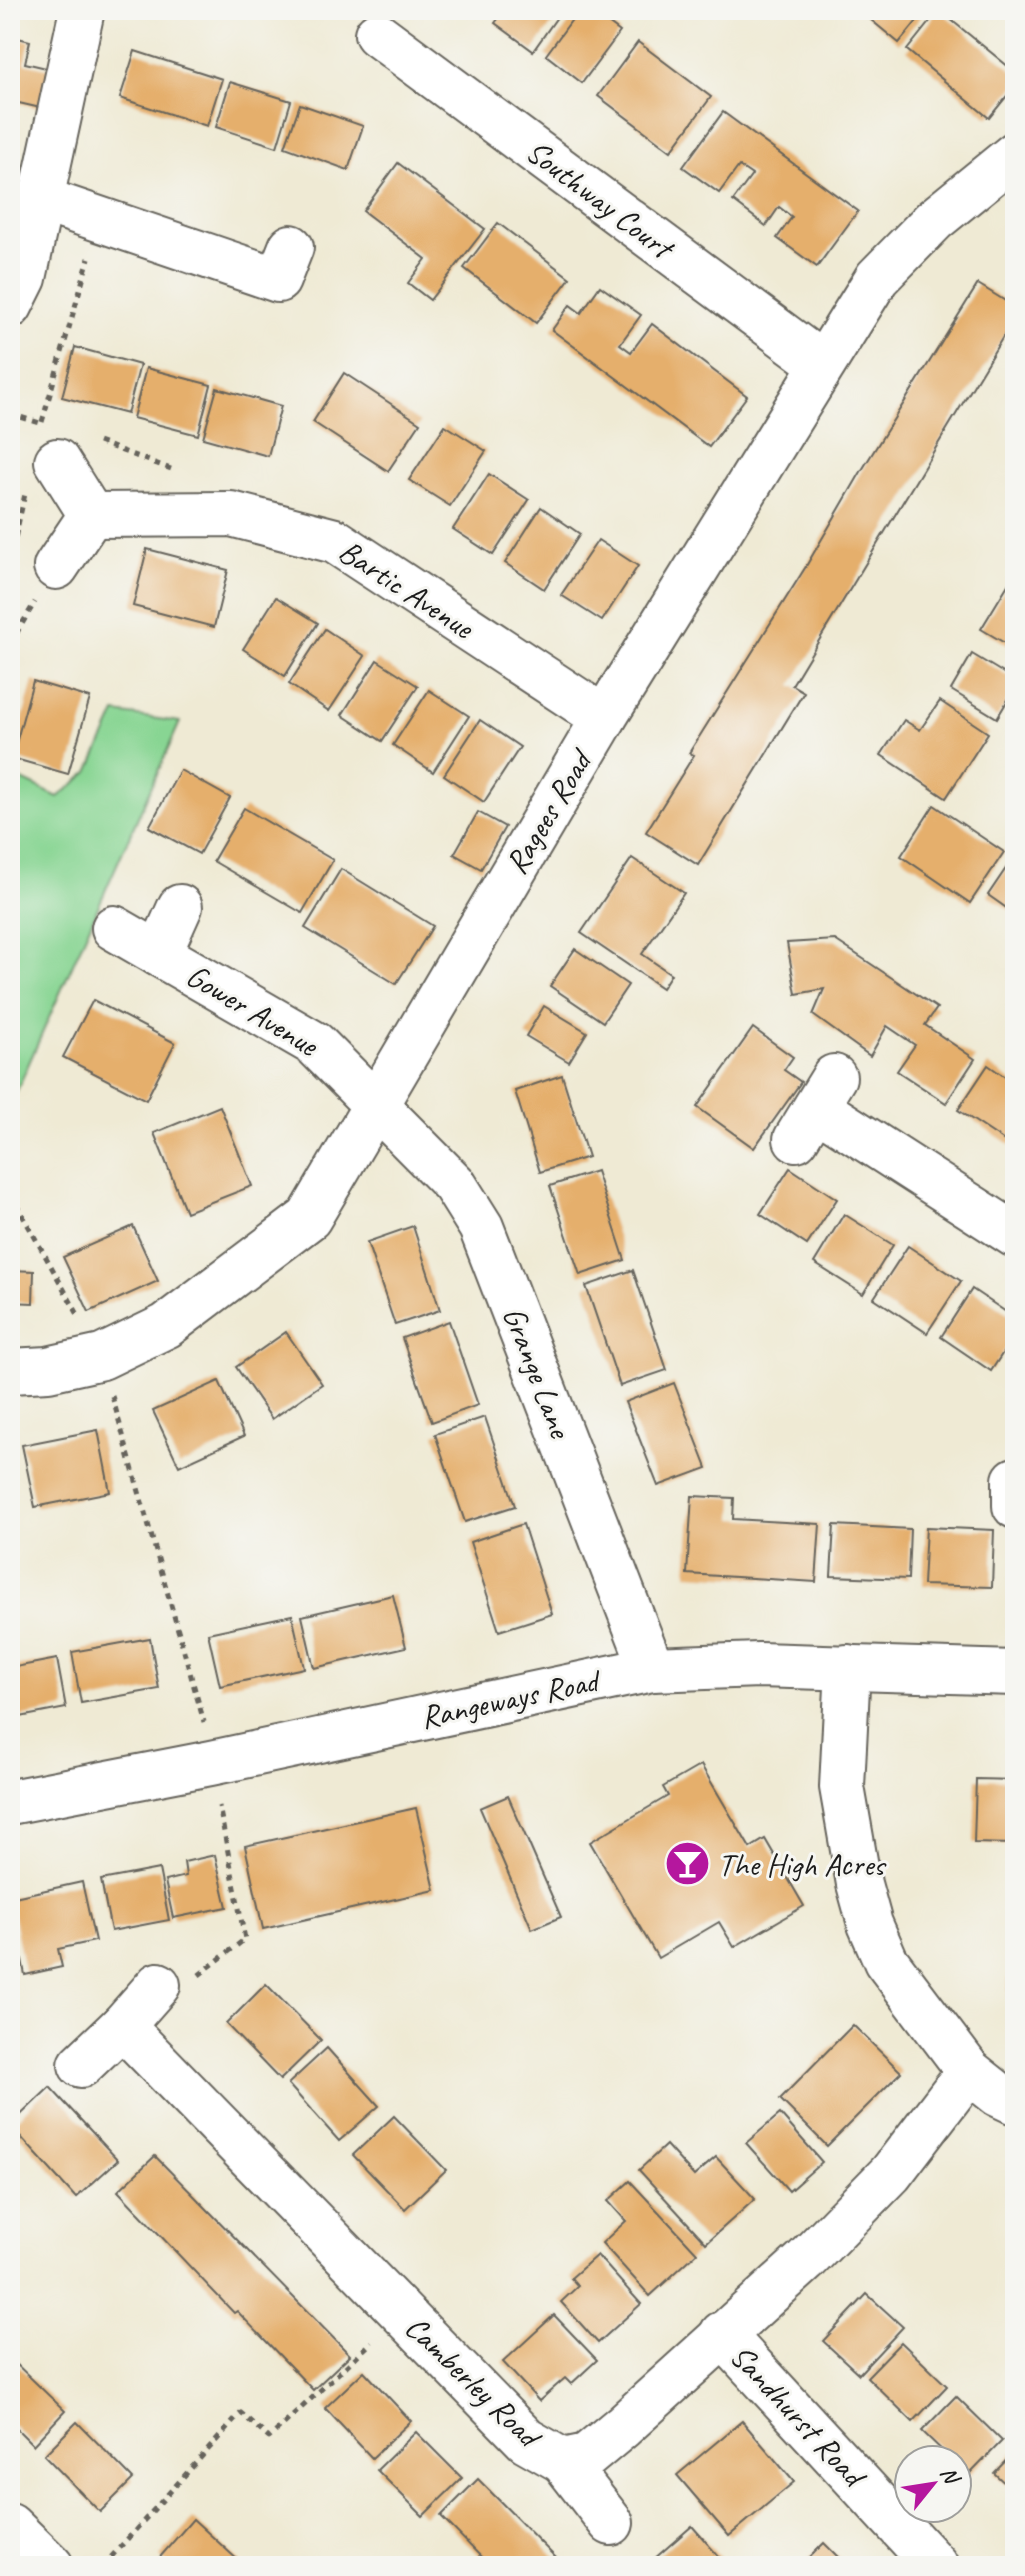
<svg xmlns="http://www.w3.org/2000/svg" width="1025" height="2576" viewBox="0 0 1025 2576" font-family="Caveat,sans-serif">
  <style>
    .green { fill: #88d593; stroke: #527858; stroke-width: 2 }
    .building { fill: #e5af6c }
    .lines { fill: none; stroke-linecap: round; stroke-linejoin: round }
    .minor-casing { stroke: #66645c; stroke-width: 48 }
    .path { stroke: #66645c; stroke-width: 5; stroke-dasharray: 6 6; stroke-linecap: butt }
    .minor { stroke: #fff; stroke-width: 44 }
    .labels { text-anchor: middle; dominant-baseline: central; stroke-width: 6; stroke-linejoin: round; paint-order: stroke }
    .street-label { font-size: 32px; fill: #1c1c1c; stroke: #f6f6f2 }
    .poi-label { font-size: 32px; fill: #1c1c1c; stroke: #f6f6f2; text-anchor: start }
  </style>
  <rect width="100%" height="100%" fill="#f6f6f2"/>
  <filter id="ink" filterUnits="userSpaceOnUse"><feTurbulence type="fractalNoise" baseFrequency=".0125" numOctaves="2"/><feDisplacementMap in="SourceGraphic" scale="16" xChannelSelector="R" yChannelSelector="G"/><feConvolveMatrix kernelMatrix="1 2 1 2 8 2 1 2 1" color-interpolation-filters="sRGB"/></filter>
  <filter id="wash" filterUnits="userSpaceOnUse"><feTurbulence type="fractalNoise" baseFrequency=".006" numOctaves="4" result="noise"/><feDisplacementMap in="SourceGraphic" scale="32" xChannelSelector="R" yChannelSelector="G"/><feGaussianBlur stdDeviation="1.8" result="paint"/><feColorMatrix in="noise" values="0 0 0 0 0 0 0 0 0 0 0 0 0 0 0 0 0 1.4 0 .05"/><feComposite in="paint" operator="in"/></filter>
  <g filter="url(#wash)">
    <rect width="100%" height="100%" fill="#efead4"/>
    <!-- green -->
    <polygon class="green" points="116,713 180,722 10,1106 10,774 58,797 89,772"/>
    <g id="blocks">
      <!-- building -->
      <g class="building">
        <polygon points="505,10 562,10 533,51 495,23"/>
        <polygon points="579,10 591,10 620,32 582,83 546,55"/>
        <polygon points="859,10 926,10 899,43"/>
        <polygon points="939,10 1015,72 1015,86 989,118 907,50"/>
        <polygon points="10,36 30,41 25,63 55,70 45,109 10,101"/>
        <polygon points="638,42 711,97 671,151 598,96"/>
        <polygon points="135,51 222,79 207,126 120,98"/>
        <polygon points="230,82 291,101 277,147 216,127"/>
        <polygon points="300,104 363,126 348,170 285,147"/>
        <polygon points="723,112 858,211 817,267 777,238 792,217 779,207 766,226 733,201 752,175 739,166 719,193 683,167"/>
        <polygon points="398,163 485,229 430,300 408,283 426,259 363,211"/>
        <polygon points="498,223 570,278 536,323 464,268"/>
        <polygon points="978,284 1015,307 1015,317 792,685 804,692 698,865 646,832 694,755 689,753 805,568 862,470"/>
        <polygon points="600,286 641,315 620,344 631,352 652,324 747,396 709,447 552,330 570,305 581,313"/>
        <polygon points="75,347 140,365 127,414 62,397"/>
        <polygon points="146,368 211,385 198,435 133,418"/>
        <polygon points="344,373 420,423 388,471 313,422"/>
        <polygon points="217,388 281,406 268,456 203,438"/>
        <polygon points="445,425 486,451 450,506 409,480"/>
        <polygon points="489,474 529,500 493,555 453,529"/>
        <polygon points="541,507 580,534 544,589 505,563"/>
        <polygon points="598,540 638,566 602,621 561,595"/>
        <polygon points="147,549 228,570 214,627 133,606"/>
        <polygon points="1015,573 1015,649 981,629"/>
        <polygon points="276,597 318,623 285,676 243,649"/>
        <polygon points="325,629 365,656 329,711 289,684"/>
        <polygon points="972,654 1015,680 1015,688 997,718 951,690"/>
        <polygon points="377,660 418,686 382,741 342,715"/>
        <polygon points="33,681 90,698 68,774 12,758"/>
        <polygon points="429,690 469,716 433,772 393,745"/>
        <polygon points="940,701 988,733 946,798 881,755 904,720 920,730"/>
        <polygon points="480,720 520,747 484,802 444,775"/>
        <polygon points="180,770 230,798 199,854 149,827"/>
        <polygon points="934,805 1004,852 970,903 901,856"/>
        <polygon points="244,808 333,860 302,913 213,861"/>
        <polygon points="478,812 505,827 481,869 454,854"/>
        <polygon points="1015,855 1015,914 988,895"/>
        <polygon points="632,858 684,893 642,954 671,974 662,988 581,933"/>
        <polygon points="341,869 433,926 396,984 305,928"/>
        <polygon points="835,940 937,1008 925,1025 975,1059 946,1103 897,1071 915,1045 887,1026 870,1056 813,1015 824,989 796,994 787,943"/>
        <polygon points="575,949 628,985 603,1022 550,986"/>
        <polygon points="93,1000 175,1043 146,1100 63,1057"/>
        <polygon points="544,1006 587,1032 569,1062 526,1036"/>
        <polygon points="753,1028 793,1057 784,1070 801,1082 754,1148 697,1107"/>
        <polygon points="988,1065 1015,1084 1015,1148 958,1110"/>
        <polygon points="562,1075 588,1157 540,1172 515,1091"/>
        <polygon points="220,1106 252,1186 186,1212 154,1133"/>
        <polygon points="790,1168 837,1199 807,1245 760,1214"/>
        <polygon points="596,1171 625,1260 580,1275 550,1186"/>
        <polygon points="844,1214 893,1245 863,1294 814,1263"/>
        <polygon points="133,1226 158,1281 89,1312 63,1257"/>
        <polygon points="413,1226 440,1310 395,1325 367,1242"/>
        <polygon points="908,1246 961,1281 927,1333 874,1298"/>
        <polygon points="10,1270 34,1271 33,1303 10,1302"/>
        <polygon points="633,1270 667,1370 620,1386 586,1286"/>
        <polygon points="972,1289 1015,1318 1015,1334 991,1371 941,1337"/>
        <polygon points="449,1321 478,1405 432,1422 402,1338"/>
        <polygon points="286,1332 322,1384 272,1419 236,1367"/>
        <polygon points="219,1381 244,1436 179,1466 153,1411"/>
        <polygon points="674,1383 707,1468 658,1486 625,1402"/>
        <polygon points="485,1417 515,1506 465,1522 435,1434"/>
        <polygon points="98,1430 110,1492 35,1507 22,1445"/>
        <polygon points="692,1496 734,1498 733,1519 820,1524 816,1582 687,1574"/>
        <polygon points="523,1524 552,1614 499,1631 470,1542"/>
        <polygon points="834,1525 910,1529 908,1579 831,1576"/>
        <polygon points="926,1527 994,1530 992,1587 923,1585"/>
        <polygon points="393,1595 406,1647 314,1668 302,1616"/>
        <polygon points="292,1615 304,1668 220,1686 208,1633"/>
        <polygon points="150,1638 159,1689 81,1703 72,1652"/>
        <polygon points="57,1659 66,1708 10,1719 10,1668"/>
        <polygon points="701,1765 750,1848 765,1839 804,1906 734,1947 719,1922 658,1958 590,1842 668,1796 663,1787"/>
        <polygon points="976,1779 1015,1780 1015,1844 974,1843"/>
        <polygon points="508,1796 561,1917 532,1929 480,1808"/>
        <polygon points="416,1808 435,1890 263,1929 245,1846"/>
        <polygon points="215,1855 227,1907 173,1918 165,1881 186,1876 184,1862"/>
        <polygon points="1012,1859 1015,1859 1015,1999 1008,1999"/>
        <polygon points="159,1869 169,1920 111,1931 101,1880"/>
        <polygon points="82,1882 95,1941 58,1949 62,1967 25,1975 10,1898"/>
        <polygon points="266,1984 321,2040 280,2080 226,2024"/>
        <polygon points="853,2025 901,2072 827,2146 780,2099"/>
        <polygon points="327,2048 379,2106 339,2141 288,2084"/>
        <polygon points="50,2087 118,2160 76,2198 10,2125"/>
        <polygon points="780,2114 822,2162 789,2191 746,2143"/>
        <polygon points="394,2116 446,2170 405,2209 353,2155"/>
        <polygon points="666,2145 694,2176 716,2157 755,2199 706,2243 639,2170"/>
        <polygon points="155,2156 350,2355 313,2390 237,2311 234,2313 118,2191"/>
        <polygon points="630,2181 697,2253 650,2296 602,2243 626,2221 608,2201"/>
        <polygon points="597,2255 641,2304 598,2343 561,2302 578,2286 571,2278"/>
        <polygon points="867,2294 903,2327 859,2374 823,2341"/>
        <polygon points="554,2315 597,2360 571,2384 565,2378 539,2401 503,2362"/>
        <polygon points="901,2342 947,2386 913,2422 867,2377"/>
        <polygon points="10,2358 65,2411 33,2445 10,2422"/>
        <polygon points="364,2371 411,2421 372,2458 325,2408"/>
        <polygon points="956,2396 1002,2441 968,2476 957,2465 957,2460 952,2460 922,2431"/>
        <polygon points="742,2421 794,2482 729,2536 677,2475"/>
        <polygon points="77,2422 133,2479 100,2512 44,2455"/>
        <polygon points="416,2432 462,2478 423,2516 377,2470"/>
        <polygon points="1015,2451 1015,2493 994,2473"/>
        <polygon points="478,2479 564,2566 490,2566 441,2516"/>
        <polygon points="193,2519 240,2562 236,2566 170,2566 160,2557"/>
        <polygon points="692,2526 727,2566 646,2566"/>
        <polygon points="824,2543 847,2566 801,2566"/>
      </g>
    </g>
  </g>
  <g filter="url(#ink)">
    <use href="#blocks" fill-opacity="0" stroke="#66645c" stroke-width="2"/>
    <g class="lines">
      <defs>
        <g id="minor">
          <polyline points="377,34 822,364"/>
          <polyline points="40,199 278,280 291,247"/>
          <polyline points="10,306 24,278 82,10"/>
          <polyline points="91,515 231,514 335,541 604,718"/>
          <polyline points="56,567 91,515 57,461"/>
          <polyline points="114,928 315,1044 454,1184 481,1227 652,1669"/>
          <polyline points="159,954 180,907"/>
          <polyline points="816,1107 1015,1235"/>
          <polyline points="796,1139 834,1077"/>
          <polyline points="10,1371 48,1369 102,1357 166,1326 309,1218 604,718 877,278 934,220 1015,154"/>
          <polyline points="1015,1480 1015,1506"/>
          <polyline points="848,1667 842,1787 859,1884 870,1924 886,1961 969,2071 998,2094 1015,2102"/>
          <polyline points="10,1802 211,1763 652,1669 759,1665 1015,1673"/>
          <polyline points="122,2026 526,2440 563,2461 587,2456 623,2426 805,2261 891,2173 969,2071"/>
          <polyline points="81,2065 122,2026 158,1985"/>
          <polyline points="722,2334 936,2566"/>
          <polyline points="563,2461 611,2523"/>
          <polyline points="10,2526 51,2566"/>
        </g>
      </defs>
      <!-- minor casing -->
      <use href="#minor" class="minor-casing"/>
      <!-- path -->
      <g class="path">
        <polyline points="10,414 40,423"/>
        <polyline points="42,422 89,258"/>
        <polyline points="98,442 171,469"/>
        <polyline points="10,560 25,494"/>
        <polyline points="10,644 35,602"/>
        <polyline points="10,1193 80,1318"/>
        <polyline points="112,1396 204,1722"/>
        <polyline points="199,1975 245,1939 219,1806"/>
        <polyline points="103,2566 241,2413 269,2438 372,2342"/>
      </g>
      <!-- minor -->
      <use href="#minor" class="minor"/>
    </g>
  </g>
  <!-- icons -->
  <defs>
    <symbol id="bar-disc" viewBox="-11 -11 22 22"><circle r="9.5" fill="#b5179e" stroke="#f6f6f2"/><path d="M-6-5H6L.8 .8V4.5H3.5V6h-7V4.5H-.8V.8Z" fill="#fff"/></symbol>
  </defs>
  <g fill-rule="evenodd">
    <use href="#bar-disc" x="662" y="1838" width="51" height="51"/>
  </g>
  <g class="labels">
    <!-- street labels -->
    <g class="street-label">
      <text transform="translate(599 199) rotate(37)">Southway Court</text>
      <text transform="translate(406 589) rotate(33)">Bartic Avenue</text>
      <text transform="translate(548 813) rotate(-59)">Ragees Road</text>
      <text transform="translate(252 1010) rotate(31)">Gower Avenue</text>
      <text transform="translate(537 1372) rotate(69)">Grange Lane</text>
      <text transform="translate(509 1699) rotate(-12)">Rangeways Road</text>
      <text transform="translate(472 2381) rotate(44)">Camberley Road</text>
      <text transform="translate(797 2415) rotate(47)">Sandhurst Road</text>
    </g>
    <!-- poi labels -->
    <g class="poi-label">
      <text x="718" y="1864">The High Acres</text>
    </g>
  </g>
  <!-- margin -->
  <rect width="1025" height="2576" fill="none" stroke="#f6f6f2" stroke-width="40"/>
  <!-- north arrow -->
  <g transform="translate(933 2484) rotate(60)"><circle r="38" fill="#f6f6f2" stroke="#9f9f9c" stroke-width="2"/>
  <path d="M0-6L14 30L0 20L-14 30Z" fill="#b5179e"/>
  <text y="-12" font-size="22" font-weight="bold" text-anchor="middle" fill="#1c1c1c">N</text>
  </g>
</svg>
